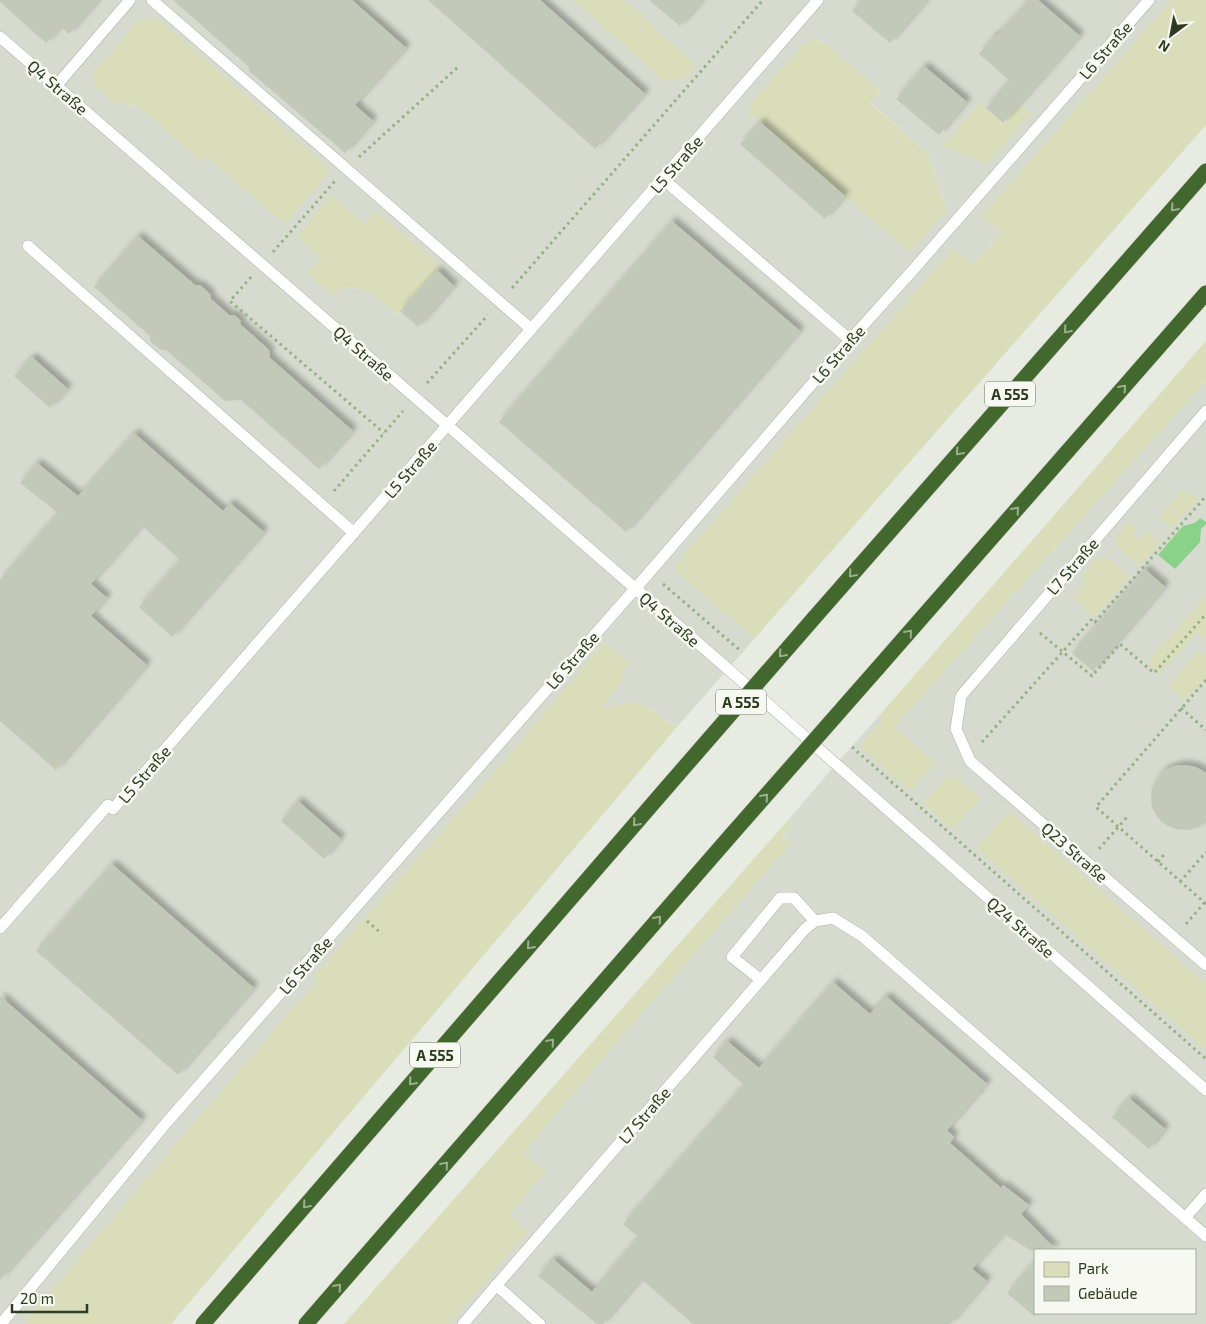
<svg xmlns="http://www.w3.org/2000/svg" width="1206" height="1324" viewBox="0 0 1206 1324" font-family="'Exo 2',sans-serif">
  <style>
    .built { fill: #d7dbcf; fill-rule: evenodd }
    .green { fill: #d9ddba }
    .water { fill: #8ad189 }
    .building { fill: #c2c9b9; filter: url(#shadow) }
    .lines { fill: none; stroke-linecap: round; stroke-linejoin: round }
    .service-casing { stroke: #abb3a4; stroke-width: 12 }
    .motorway-casing { stroke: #c4c8c1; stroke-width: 16 }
    .path { stroke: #97af81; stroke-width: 3; stroke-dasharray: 2.5 4; stroke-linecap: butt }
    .service { stroke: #fff; stroke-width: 11 }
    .motorway { stroke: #43682d; stroke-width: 15 }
    .motorway-bridge-casing { stroke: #c4c8c1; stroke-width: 16; stroke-linecap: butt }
    .motorway-bridge { stroke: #43682d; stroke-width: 15 }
    .oneway { stroke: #9cb08f }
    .labels { text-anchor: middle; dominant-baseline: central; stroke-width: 5; stroke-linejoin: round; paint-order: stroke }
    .shield { fill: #f6f8f1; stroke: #69745f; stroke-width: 1 }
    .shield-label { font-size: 15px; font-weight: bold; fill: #2d3c21 }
    .street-label { font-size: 16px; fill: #2d3c21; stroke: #f6f8f1 }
  </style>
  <defs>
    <filter id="shadow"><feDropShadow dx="4.5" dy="-4.5" stdDeviation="2.5" flood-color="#0004"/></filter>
  </defs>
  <rect width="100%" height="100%" fill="#e7ebe1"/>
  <!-- built -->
  <g class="built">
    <path d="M0,0H1191L992,225L1001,232L973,266L963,257L686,581L755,638L677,727L638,702L120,1324H0ZM157,18L206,157L202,161L139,107L114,101ZM816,39L827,45L880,91L870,102L928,154L947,210L909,251L749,113ZM979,104L1003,123L943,146ZM376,212L440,266L397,315L369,291L346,287L306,274L321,258L365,224Z"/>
    <path d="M1206,381V1324H377L630,1027L792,843L783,835L792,822L789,819L836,764L879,716L894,727ZM1035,1250H1195V1313H1035Z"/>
  </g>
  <!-- green -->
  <g class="green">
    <polygon points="573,0 624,0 656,28 655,30 697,65 687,77 664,81"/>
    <polygon points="1172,0 1206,0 1206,125 755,638 686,581 675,570 680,559 953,249 974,265 1001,232 981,216"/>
    <polygon points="157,18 331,170 285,224 206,157 202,162 139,107 113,101 96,87 93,73 139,20"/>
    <polygon points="816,39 827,45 880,91 870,103 928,154 947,210 909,252 749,113 749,106 805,42"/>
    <polygon points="979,103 1002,123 1020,104 1030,114 987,164 943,146"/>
    <polygon points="331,195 365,224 376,211 441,266 397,315 369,291 346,287 332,296 306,274 321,258 297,236"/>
    <polygon points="1206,341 1206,381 894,727 936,763 911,791 859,746 883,719 879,716"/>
    <polygon points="1183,489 1198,499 1172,528 1158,518"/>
    <polygon points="1128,523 1138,528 1133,535 1138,540 1147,530 1161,542 1140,566 1119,549 1115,538"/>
    <polygon points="1097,558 1108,558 1130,576 1095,617 1073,598 1086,582 1081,578"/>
    <polygon points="1206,595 1206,640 1197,633 1159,674 1147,663"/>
    <polygon points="604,643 630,663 621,674 625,677 601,709 638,702 677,727 171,1324 23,1324 191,1126 318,980 314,977 362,920 473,797"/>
    <polygon points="1199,651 1206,657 1206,677 1185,700 1168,687"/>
    <polygon points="947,776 951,780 955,776 981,798 953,830 923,804"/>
    <polygon points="1009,811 1206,984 1206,1050 976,848"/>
    <polygon points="789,819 792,822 783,835 792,843 630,1027 523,1153 546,1172 509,1215 528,1231 449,1324 344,1324"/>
  </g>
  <!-- water -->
  <polygon class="water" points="1200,518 1206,522 1206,524 1201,529 1200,542 1175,569 1158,555 1183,526 1195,523"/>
  <!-- building -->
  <g class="building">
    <polygon points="0,0 99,0 69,34 61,27 46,43 0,2"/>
    <polygon points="173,0 352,0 406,48 355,105 373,121 345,153 248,70 250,68"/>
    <polygon points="428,0 540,0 645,94 595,149"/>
    <polygon points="649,0 703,0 680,26"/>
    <polygon points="861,0 927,0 890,43 852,11"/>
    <polygon points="1029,0 1038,0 1080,36 1003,123 986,108 1010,81 979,54 995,35 997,36"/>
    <polygon points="924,66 967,102 939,135 896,99"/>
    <polygon points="760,122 845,196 825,219 740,144"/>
    <polygon points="672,221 800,331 626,532 499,422"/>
    <polygon points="138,236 195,285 200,285 210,294 211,299 229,315 234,315 240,320 241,325 269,350 270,358 353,431 319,469 241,400 225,401 166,350 161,350 150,341 150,336 94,287"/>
    <polygon points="437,270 454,286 418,327 400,311"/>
    <polygon points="32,357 68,389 50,408 14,376"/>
    <polygon points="134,433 223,511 230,503 264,532 172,637 139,607 180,560 142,526 91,584 107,598 91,616 147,665 56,770 0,721 0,580 58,513 20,483 37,463 78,496"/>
    <polygon points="1145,569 1165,587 1093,671 1072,653"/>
    <polygon points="1185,765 1196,767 1206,773 1206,822 1197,828 1187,830 1176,829 1166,825 1158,818 1152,808 1151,798 1152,787 1157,778 1165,770 1175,766"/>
    <polygon points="298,801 341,839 324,859 281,821"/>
    <polygon points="112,864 254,988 178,1075 36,951"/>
    <polygon points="833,982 870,1014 886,996 987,1084 947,1130 954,1137 950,1143 1001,1188 1003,1185 1029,1205 1021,1214 1056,1250 1030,1250 1004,1234 972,1269 987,1281 950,1324 693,1324 641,1279 603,1324 597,1324 538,1276 553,1259 592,1292 638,1237 623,1224 744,1085 713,1057 727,1041 759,1068"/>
    <polygon points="0,996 142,1120 0,1280"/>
    <polygon points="1129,1098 1165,1129 1149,1149 1112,1117"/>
    <polygon points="1035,1260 1035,1317 1007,1293"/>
  </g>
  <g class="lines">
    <defs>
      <g id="service">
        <polyline points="152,0 531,329"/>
        <polyline points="0,37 728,669 1206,1090"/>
        <polyline points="56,86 130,0"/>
        <polyline points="663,179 850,340"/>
        <polyline points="28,246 354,533"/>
        <polyline points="1206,411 961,696 956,729 970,761 1206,965"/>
        <polyline points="0,928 108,805 113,809 818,0"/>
        <polyline points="761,980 732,957 780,898 794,898 815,921"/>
        <polyline points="1185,1218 1206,1194"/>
        <polyline points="496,1285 540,1324"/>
        <polyline points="1,1324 167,1122 635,589 850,340 913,270 1149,0"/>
        <polyline points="463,1324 805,929 815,921 833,918 862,936 1206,1236"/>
      </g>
      <g id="motorway">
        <polyline points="814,618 1206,171"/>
        <polyline points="877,669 1206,293"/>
        <polyline points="203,1324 668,786"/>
        <polyline points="306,1324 732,834"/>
      </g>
    </defs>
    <!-- service casing -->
    <use href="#service" class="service-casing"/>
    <!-- motorway casing -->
    <use href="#motorway" class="motorway-casing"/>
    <!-- path -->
    <g class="path">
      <polyline points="359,157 458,67"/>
      <polyline points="273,252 335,181"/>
      <polyline points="251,277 230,301 384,433"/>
      <polyline points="512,288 763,0"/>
      <polyline points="427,383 488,315"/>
      <polyline points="334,491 403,411"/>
      <polyline points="663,584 742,652"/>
      <polyline points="1040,633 1092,676 1120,644 1154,673 1206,614"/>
      <polyline points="1206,680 1096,807 1206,904"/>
      <polyline points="1181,708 1206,730"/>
      <polyline points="982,742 1092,619 1095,622 1206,496"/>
      <polyline points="852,747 1206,1059"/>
      <polyline points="1099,849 1127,817"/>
      <polyline points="1158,862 1166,852"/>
      <polyline points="1180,882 1206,852"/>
      <polyline points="367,921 382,934"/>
      <polyline points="1186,924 1206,901"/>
    </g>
    <!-- service -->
    <use href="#service" class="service"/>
    <!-- motorway -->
    <use href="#motorway" class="motorway"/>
    <defs>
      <g id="motorway-bridge">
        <polyline points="668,786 814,618"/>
        <polyline points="732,834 877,669"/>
      </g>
    </defs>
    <!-- motorway-bridge casing -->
    <use href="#motorway-bridge" class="motorway-bridge-casing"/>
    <!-- motorway-bridge -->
    <use href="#motorway-bridge" class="motorway-bridge"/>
  </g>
  <!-- one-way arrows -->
  <defs><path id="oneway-chevron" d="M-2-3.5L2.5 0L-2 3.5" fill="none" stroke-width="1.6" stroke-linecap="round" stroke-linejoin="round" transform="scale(1.25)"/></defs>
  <g class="oneway">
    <use href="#oneway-chevron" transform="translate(1174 208) rotate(131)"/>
    <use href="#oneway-chevron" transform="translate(1067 330) rotate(131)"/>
    <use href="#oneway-chevron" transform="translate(1123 388) rotate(-49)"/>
    <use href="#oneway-chevron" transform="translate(959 452) rotate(131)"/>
    <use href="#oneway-chevron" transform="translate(1016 510) rotate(-49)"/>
    <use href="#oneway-chevron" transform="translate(852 574) rotate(131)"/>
    <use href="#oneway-chevron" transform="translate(909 633) rotate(-49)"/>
    <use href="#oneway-chevron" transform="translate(782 654) rotate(131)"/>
    <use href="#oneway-chevron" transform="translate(765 797) rotate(-49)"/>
    <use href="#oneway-chevron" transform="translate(636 823) rotate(131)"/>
    <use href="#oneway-chevron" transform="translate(658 919) rotate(-49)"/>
    <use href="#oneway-chevron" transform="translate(530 946) rotate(131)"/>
    <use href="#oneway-chevron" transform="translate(551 1042) rotate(-49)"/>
    <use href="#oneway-chevron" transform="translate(412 1082) rotate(131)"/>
    <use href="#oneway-chevron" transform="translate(445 1165) rotate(-49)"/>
    <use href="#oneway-chevron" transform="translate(306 1205) rotate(131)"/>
    <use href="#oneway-chevron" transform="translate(338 1287) rotate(-49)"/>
  </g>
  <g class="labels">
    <!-- shield labels -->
    <g class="shield">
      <rect x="985" y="381.5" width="50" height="25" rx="4"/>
      <rect x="716" y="689.5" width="50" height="25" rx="4"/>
      <rect x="410" y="1042.5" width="50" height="25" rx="4"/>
    </g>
    <g class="shield-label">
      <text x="1010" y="394">A 555</text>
      <text x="741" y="702">A 555</text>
      <text x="435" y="1055">A 555</text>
    </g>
    <!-- street labels -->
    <g class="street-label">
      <text transform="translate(1105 50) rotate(-49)">L6 Straße</text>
      <text transform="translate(58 87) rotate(41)">Q4 Straße</text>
      <text transform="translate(676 164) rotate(-49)">L5 Straße</text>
      <text transform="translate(364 353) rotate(41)">Q4 Straße</text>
      <text transform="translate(838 354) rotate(-49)">L6 Straße</text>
      <text transform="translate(410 469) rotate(-49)">L5 Straße</text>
      <text transform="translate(1072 566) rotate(-49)">L7 Straße</text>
      <text transform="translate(670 619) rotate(41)">Q4 Straße</text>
      <text transform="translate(572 660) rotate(-49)">L6 Straße</text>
      <text transform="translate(144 774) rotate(-49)">L5 Straße</text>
      <text transform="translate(1075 852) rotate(41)">Q23 Straße</text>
      <text transform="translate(1021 927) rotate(41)">Q24 Straße</text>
      <text transform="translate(305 965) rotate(-49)">L6 Straße</text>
      <text transform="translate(644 1115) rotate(-49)">L7 Straße</text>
    </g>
  </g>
  <!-- legend -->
  <rect x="1034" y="1249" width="162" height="65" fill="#f6f8f1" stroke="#a6ad9e"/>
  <rect x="1044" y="1262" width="25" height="15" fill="#d9ddba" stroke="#a6ad9e"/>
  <text x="1078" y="1274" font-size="15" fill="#2d3c21">Park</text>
  <rect x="1044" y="1286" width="25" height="15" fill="#c2c9b9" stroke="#a6ad9e"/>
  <text x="1078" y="1299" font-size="15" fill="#2d3c21">Gebäude</text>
  <!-- north arrow -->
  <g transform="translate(1171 35) rotate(212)" stroke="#f6f8f1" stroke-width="4" paint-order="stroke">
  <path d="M0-4L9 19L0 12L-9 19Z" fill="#2d3c21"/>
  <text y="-8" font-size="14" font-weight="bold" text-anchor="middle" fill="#2d3c21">N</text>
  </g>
  <!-- scale -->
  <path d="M12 1304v8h75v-8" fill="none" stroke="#2d3c21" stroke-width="2.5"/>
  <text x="20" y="1304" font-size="15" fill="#2d3c21" stroke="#f6f8f1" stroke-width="4" paint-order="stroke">20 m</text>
</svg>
